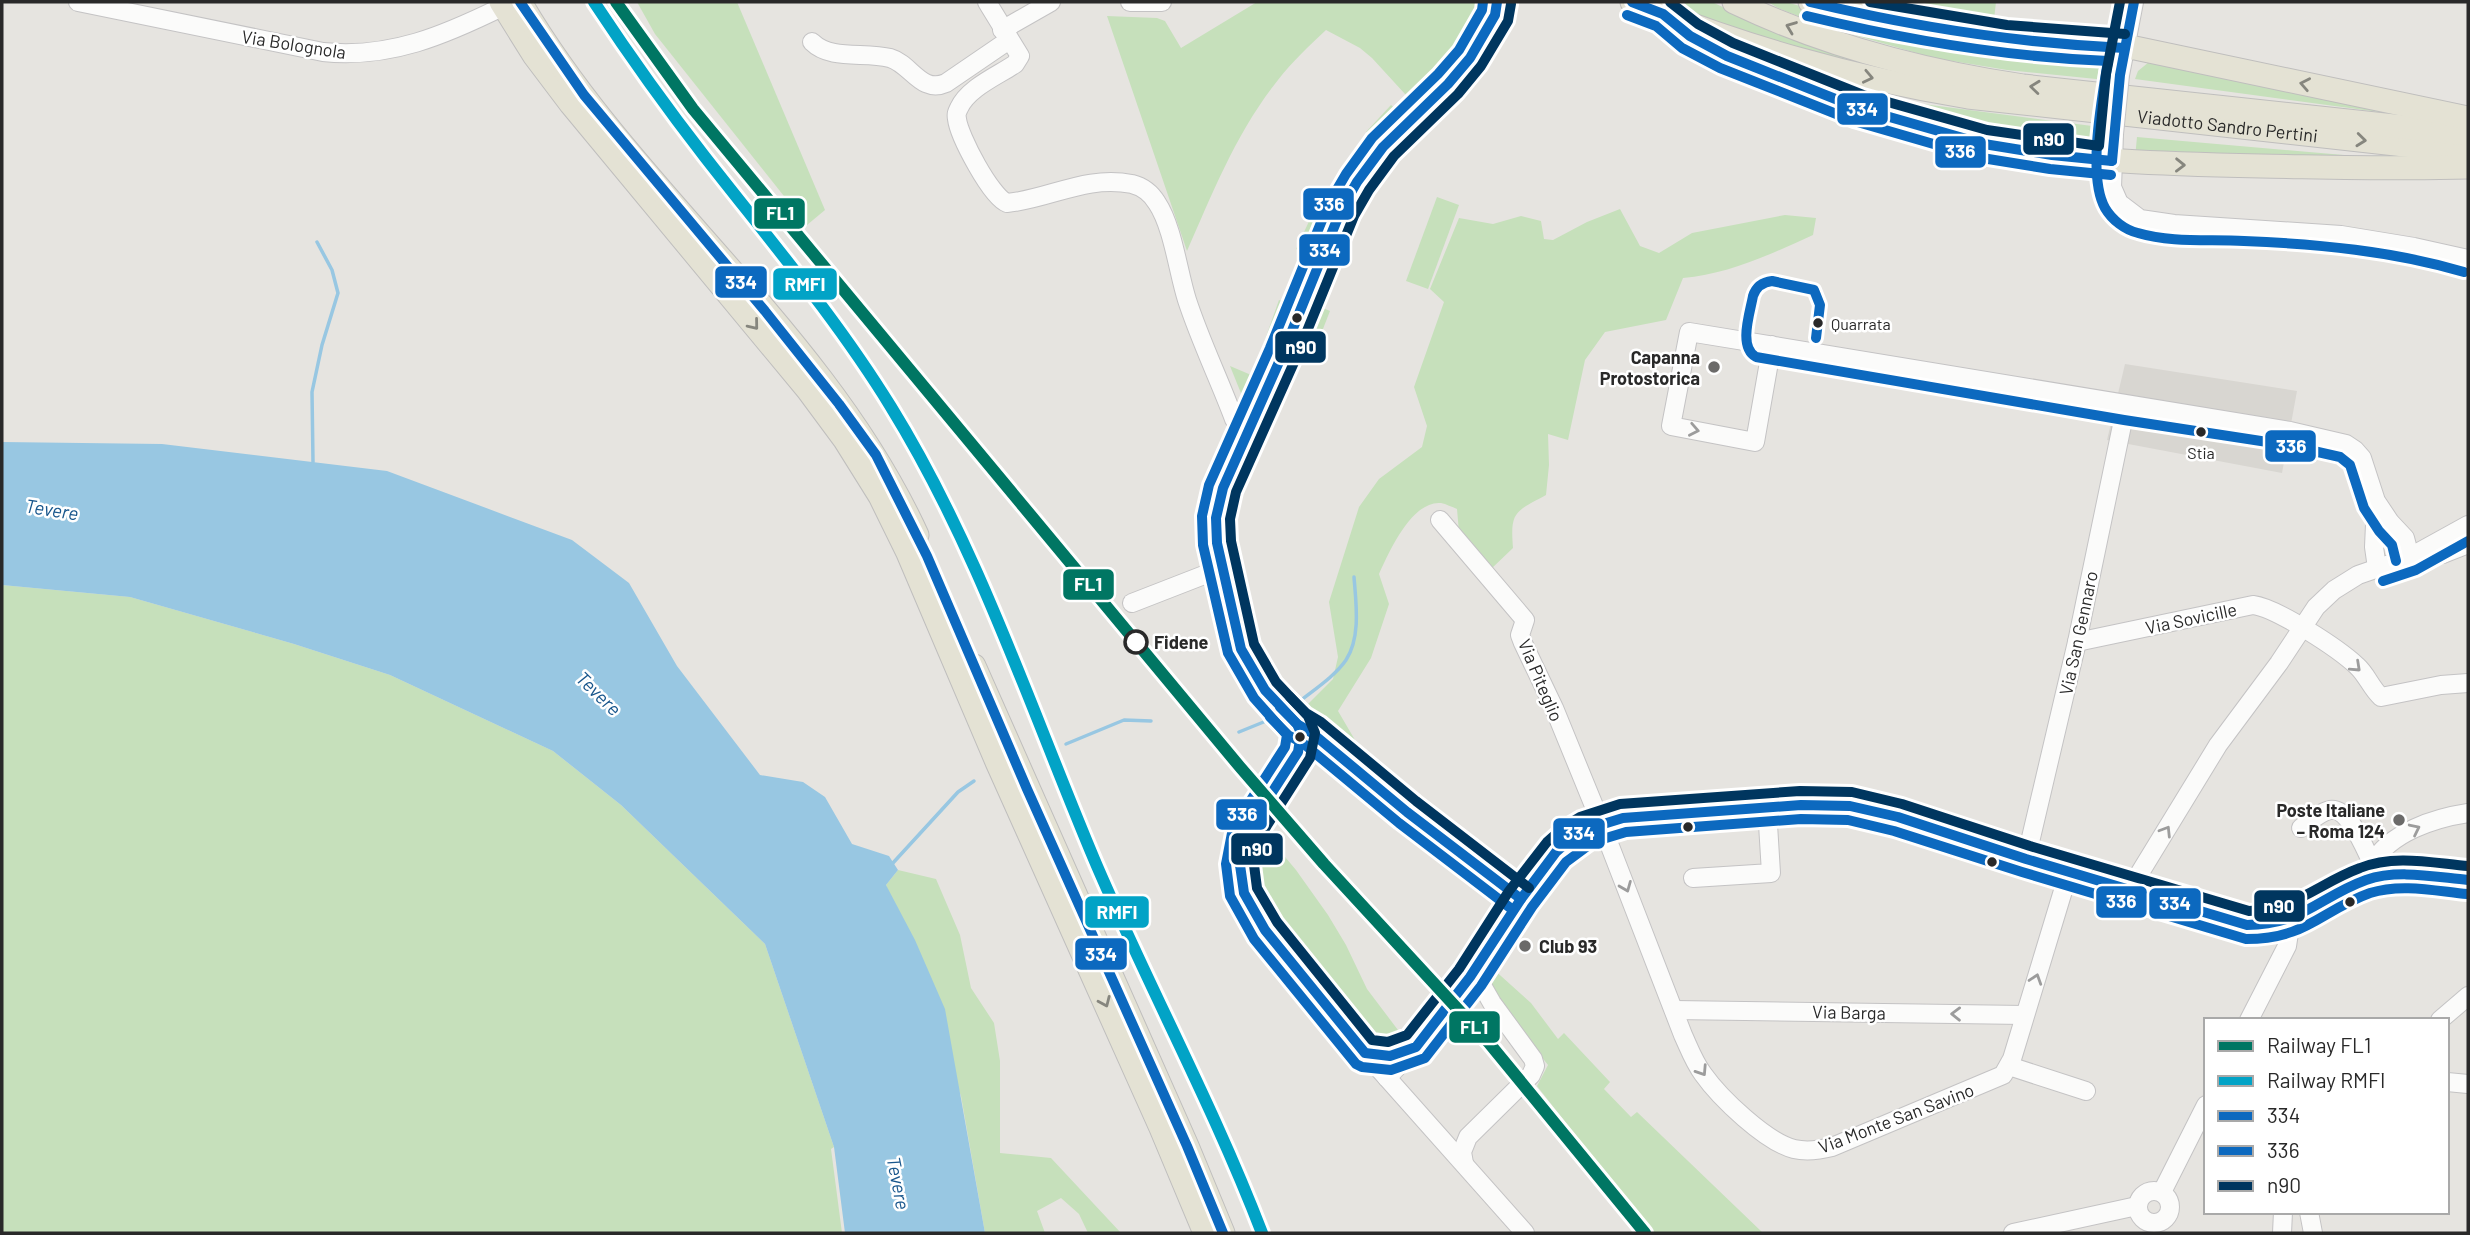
<svg xmlns="http://www.w3.org/2000/svg" width="2470" height="1235" viewBox="0 0 2470 1235" font-family="Barlow,sans-serif">
  <style>
    .green { fill: #c6e0bb }
    .plaza { fill: #d8d6d1 }
    .water { fill: #98c7e2 }
    .lines { fill: none; stroke-linecap: round; stroke-linejoin: round }
    .stream { stroke: #98c7e2; stroke-width: 3.5 }
    .minor-casing { stroke: #c4c3c4; stroke-width: 20 }
    .major-casing { stroke: #bfbebd; stroke-width: 25 }
    .minor { stroke: #fbfbfa; stroke-width: 18 }
    .major { stroke: #e4e2d4; stroke-width: 23 }
    .minor-bridge-casing { stroke: #c4c3c4; stroke-width: 20; stroke-linecap: butt }
    .minor-bridge { stroke: #fbfbfa; stroke-width: 18 }
    .bus-1-casing { stroke: #fff; stroke-width: 16 }
    .bus-2-casing { stroke: #fff; stroke-width: 16 }
    .bus-3-casing { stroke: #fff; stroke-width: 16 }
    .bus-1 { stroke: #0c69bf; stroke-width: 10 }
    .bus-2 { stroke: #0c69bf; stroke-width: 10 }
    .bus-3 { stroke: #00365f; stroke-width: 10 }
    .rail-1-casing { stroke: #fff; stroke-width: 18 }
    .rail-2-casing { stroke: #fff; stroke-width: 18 }
    .rail-1 { stroke: #007663; stroke-width: 12 }
    .rail-2 { stroke: #02a3c6; stroke-width: 12 }
    .oneway { stroke: #86867e }
    .oneway2 { stroke: #9c9c9c }
    .bus-dot { fill: #292929; stroke: #fff; stroke-width: 2.5 }
    .poi-dot { fill: #6b6a69; stroke: #fff; stroke-width: 2.5 }
    .stop-dot { fill: #fff; stroke: #292929; stroke-width: 3.5 }
    .labels { text-anchor: middle; dominant-baseline: central; stroke-width: 5; stroke-linejoin: round; paint-order: stroke }
    .bus-label { font-size: 16px; fill: #292929; stroke: #fff; text-anchor: start }
    .street-label { font-size: 18px; fill: #292929; stroke: #fff }
    .poi-label { font-size: 18px; font-weight: bold; fill: #292929; stroke: #fff; text-anchor: end }
    .stop-label { font-size: 18px; font-weight: bold; fill: #292929; stroke: #fff; text-anchor: start }
    .water-label { font-size: 19px; font-style: italic; fill: #19578d; stroke: #fff }
    .line-badge { stroke: #fff; stroke-width: 2.5 }
    .badge-label { font-size: 19px; text-anchor: middle; font-weight: bold; fill: #fff }
  </style>
  <rect width="100%" height="100%" fill="#e6e4e0"/>
  <!-- green -->
  <g class="green">
    <polygon points="637,2 737,2 825,210 807,225 655,34"/>
    <path d="M1257,2H1491L1476,40L1416,106L1372,58L1360,48L1326,30C1309,46 1292,62 1278,80C1237,131 1213,192 1187,251L1107,16L1157,18L1165,21L1181,48Z"/>
    <polygon points="1654,2 1712,2 1729,10 1898,70 1865,70"/>
    <polygon points="1768,2 1786,2 1807,8 2104,58 2107,64 2106,80 2007,70 1934,58 1823,26 1778,8"/>
    <polygon points="1864,2 1996,2 1993,28"/>
    <polygon points="2149,62 2394,114 2135,79 2138,71"/>
    <polygon points="1815,78 1923,104 2100,127 2099,141 2093,149 1966,134 1813,83"/>
    <polygon points="1391,105 1400,113 1375,141 1366,132"/>
    <polygon points="2137,137 2390,159 2135,158"/>
    <polygon points="1437,197 1459,205 1428,289 1406,281"/>
    <path d="M1620,209L1640,246L1659,253L1692,233L1785,215L1816,218L1813,235C1771,254 1729,274 1683,278L1666,320L1605,332L1585,360L1568,440L1548,434L1549,465L1546,495C1515,512 1510,511 1513,548L1490,570L1459,532L1457,509C1452,507 1446,504 1441,503C1412,500 1389,552 1379,574L1389,604L1371,658L1338,711L1355,740L1353,750H1335L1327,735L1304,708L1333,679L1338,657L1329,602L1359,507L1379,479L1422,447L1427,426L1414,387L1444,302L1430,289L1459,218L1493,224L1521,216L1541,221L1544,239L1553,240L1587,222Z"/>
    <polygon points="1312,215 1324,220 1309,254 1296,249"/>
    <polygon points="1279,300 1290,304 1275,348 1263,345"/>
    <polygon points="1323,308 1330,311 1312,357 1305,354"/>
    <polygon points="1230,366 1263,380 1249,413"/>
    <polygon points="2,585 130,597 294,644 390,675 553,751 621,805 765,944 834,1147 831,1149 842,1233 2,1233"/>
    <path d="M1265,833L1296,870L1328,915L1346,945L1367,989L1404,1038C1393,1046 1382,1043 1372,1036L1288,931L1268,903L1260,881L1259,866Z"/>
    <polygon points="898,870 936,879 960,935 971,988 994,1023 1000,1061 1000,1153 1051,1158 1121,1233 1088,1233 1079,1214 1061,1198 1037,1211 1045,1233 985,1233 961,1096 886,885"/>
    <polygon points="1491,967 1531,1003 1558,1039 1564,1033 1610,1082 1604,1089 1631,1117 1637,1112 1763,1233 1652,1233 1537,1086 1548,1065 1504,1009 1490,986"/>
  </g>
  <!-- plaza -->
  <polygon class="plaza" points="2125,364 2297,391 2282,473 2107,440"/>
  <!-- water -->
  <polygon class="water" points="2,442 162,444 387,471 572,540 629,583 677,666 760,775 803,782 825,797 852,844 889,856 898,870 886,885 915,940 945,1009 985,1233 845,1233 834,1147 765,944 621,805 553,751 390,675 294,644 130,597 2,585"/>
  <g class="lines">
    <!-- stream -->
    <g class="stream">
      <polyline points="313,462 312,392 322,345 338,293 332,270 317,242"/>
      <path d="M1300,701C1315,689 1335,676 1346,660C1361,637 1356,603 1354,577"/>
      <polyline points="1239,732 1271,719"/>
      <polyline points="1066,744 1124,720 1151,721"/>
      <polyline points="892,864 958,792 974,781"/>
    </g>
    <defs>
      <g id="minor">
        <path d="M78,2L323,52C390,59 445,35 504,6"/>
        <path d="M987,2L1020,56L1015,64C997,76 968,88 959,108C957,112 956,114 957,119C959,136 991,197 1007,203C1050,199 1085,175 1132,184C1144,187 1151,193 1157,203C1173,227 1178,272 1187,300C1200,340 1219,379 1234,419L1241,429L1248,432"/>
        <polyline points="1130,2 1162,2"/>
        <path d="M1495,15L1483,40L1465,65L1448,84L1397,131L1357,182L1336,220L1283,353L1223,488C1211,524 1218,547 1226,583C1230,604 1233,627 1240,647C1254,681 1280,714 1312,733L1407,812L1521,899"/>
        <polyline points="1002,30 1051,2"/>
        <path d="M812,42C831,61 865,51 890,58C911,64 921,94 946,83L1009,40"/>
        <polyline points="2120,75 2134,2"/>
        <polyline points="2114,134 2112,187 2119,203 2140,219 2174,224 2341,235 2414,247 2468,259"/>
        <polyline points="1772,345 1755,442 1671,426 1689,332 2290,431 2346,444 2355,450 2362,458 2376,501 2390,522 2405,538 2410,557"/>
        <polyline points="2376,502 2374,547 2377,568"/>
        <path d="M1440,520L1525,620L1520,635L1523,643L1554,708L1601,823L1683,1035C1689,1048 1694,1062 1703,1074C1720,1098 1766,1142 1794,1149C1807,1152 1820,1150 1832,1147L2003,1075L2012,1059L2069,871"/>
        <polyline points="2417,556 2443,554 2468,544"/>
        <polyline points="1132,603 1222,568"/>
        <path d="M2077,642L2253,605C2277,608 2339,649 2357,666C2367,675 2371,688 2381,697L2441,685L2468,683"/>
        <polyline points="1297,724 1302,739 1298,752 1252,822 1242,845 1240,872 1249,905 1265,930 1365,1053 1525,1233"/>
        <path d="M2301,828C2309,822 2320,812 2330,810C2349,807 2365,849 2372,863"/>
        <polyline points="2026,859 2077,642 2126,406"/>
        <polyline points="1693,878 1771,873 1767,808"/>
        <path d="M2367,880C2369,875 2370,868 2372,864C2390,832 2435,818 2468,813"/>
        <polyline points="2130,889 2218,745 2279,663 2316,607 2334,590 2358,575 2410,557 2468,525"/>
        <polyline points="1674,1010 2024,1015"/>
        <polyline points="2249,1020 2287,946 2291,920"/>
        <polyline points="2440,1020 2468,996"/>
        <polyline points="2009,1066 2086,1091"/>
        <path d="M1387,1078L1416,1047L1470,977L1521,899L1556,852L1573,837L1587,829L1623,818L1801,805L1850,806L1898,817L2026,859L2247,925C2301,928 2321,897 2366,880C2397,869 2436,878 2468,880"/>
        <polyline points="2447,1082 2468,1084"/>
        <polyline points="1464,1163 1462,1152 1468,1137 1531,1075 1535,1066 1533,1059 1492,1003 1480,982 1476,969"/>
        <circle cx="2154" cy="1207" r="16"/>
        <polyline points="2162,1192 2206,1105"/>
        <polyline points="2309,1212 2313,1233"/>
        <polyline points="2013,1233 2137,1206"/>
        <polyline points="2282,1233 2283,1212"/>
      </g>
      <g id="major">
        <polyline points="501,2 534,55 571,104 808,390 845,440 880,496 908,553 997,762 1161,1128 1205,1233"/>
        <path d="M520,2C632,193 824,332 917,535"/>
        <path id="s1" d="M1632,2C1744,47 1849,77 1968,97L2468,152"/>
        <path d="M1734,2C1826,46 1922,71 2023,86L2468,134"/>
        <path d="M1810,2C1915,29 2027,48 2135,48L2468,118"/>
        <polyline points="1495,15 1504,2"/>
        <path d="M1702,43C1791,86 1889,125 1986,144C2077,162 2169,164 2261,166C2330,167 2399,169 2468,167"/>
        <polyline points="974,666 1187,1146 1223,1233"/>
      </g>
    </defs>
    <!-- minor casing -->
    <use href="#minor" class="minor-casing"/>
    <!-- major casing -->
    <use href="#major" class="major-casing"/>
    <!-- minor -->
    <use href="#minor" class="minor"/>
    <!-- major -->
    <use href="#major" class="major"/>
    <defs>
      <polyline id="minor-bridge" points="2114,134 2120,75"/>
    </defs>
    <!-- minor-bridge casing -->
    <use href="#minor-bridge" class="minor-bridge-casing"/>
    <!-- minor-bridge -->
    <use href="#minor-bridge" class="minor-bridge"/>
    <defs>
      <g id="bus-1">
        <polyline points="520,2 584,95 765,311 839,404 876,455 927,556 1027,789 1187,1146 1223,1233"/>
        <path d="M1497,2L1495,15L1470,58L1448,84L1383,147L1357,182L1341,210L1283,353L1223,488L1216,518L1217,543L1241,649L1265,690L1297,724L1301,733L1298,752L1246,833L1240,865L1244,893L1265,930L1365,1053L1390,1056L1416,1047L1470,977L1521,899L1556,852L1573,837L1587,829L1623,818L1801,805L1850,806L1898,817L2026,859L2247,925C2304,924 2319,897 2366,880C2398,869 2435,877 2468,880"/>
        <polyline points="1632,2 1663,14 1690,36 1727,56 1858,108 1984,144 2052,155 2112,161"/>
        <path d="M1810,2C1914,27 2017,43 2124,48"/>
        <polyline points="2112,161 2120,75 2134,2"/>
        <polyline points="1280,707 1297,724 1312,733 1407,812 1521,899"/>
      </g>
      <g id="bus-2">
        <path d="M1483,2L1482,10L1459,50L1438,74L1372,138L1346,174L1329,203L1270,348L1209,485L1202,516L1203,545L1228,653L1254,698L1287,735L1285,747L1233,828L1226,864L1230,896L1254,939L1356,1064L1362,1067L1391,1070L1425,1058L1481,986L1532,907L1566,862L1593,842L1626,832L1801,819L1848,820L1894,831L2022,872L2246,939C2307,939 2320,911 2370,893C2401,883 2436,891 2467,894"/>
        <polyline points="1627,15 1656,26 1682,48 1720,68 1854,121 1982,158 2050,169 2111,175"/>
        <path d="M1807,16C1906,40 2006,57 2108,61C2102,98 2087,176 2105,208C2112,220 2125,230 2138,233C2172,243 2209,239 2244,241C2318,244 2393,251 2464,272"/>
        <path d="M1816,338L1820,305L1814,290L1772,281C1763,282 1756,287 1753,296C1750,313 1738,347 1756,357L2124,420L2287,445L2340,457L2350,465L2364,508L2379,531L2392,545L2396,561"/>
        <polyline points="2383,581 2416,570 2468,541"/>
        <polyline points="1270,717 1288,735 1304,744 1399,823 1513,910"/>
      </g>
      <g id="bus-3">
        <polyline points="1670,2 1698,24 1733,43 1863,95 1987,130 2099,146 2106,74 2120,2"/>
        <polyline points="1870,2 2007,25 2125,34"/>
        <path d="M1511,4L1508,21L1481,66L1458,94L1394,156L1369,190L1354,216L1296,358L1236,492L1230,519L1231,541L1254,644L1276,682L1308,716L1315,733L1310,758L1259,838L1254,865L1257,888L1277,922L1372,1040L1388,1042L1407,1035L1459,969L1509,891L1547,842L1565,826L1580,817L1620,804L1800,791L1852,792L1902,804L2030,846L2249,911C2295,910 2319,883 2360,868C2394,854 2433,863 2468,866"/>
        <polyline points="1290,697 1306,713 1321,722 1416,801 1529,888"/>
      </g>
    </defs>
    <!-- bus-1 casing -->
    <use href="#bus-1" class="bus-1-casing"/>
    <!-- bus-2 casing -->
    <use href="#bus-2" class="bus-2-casing"/>
    <!-- bus-3 casing -->
    <use href="#bus-3" class="bus-3-casing"/>
    <!-- bus-1 -->
    <use href="#bus-1" class="bus-1"/>
    <!-- bus-2 -->
    <use href="#bus-2" class="bus-2"/>
    <!-- bus-3 -->
    <use href="#bus-3" class="bus-3"/>
    <defs>
      <polyline id="rail-1" points="616,2 693,109 1240,767 1324,864 1489,1043 1645,1233"/>
      <path id="rail-2" d="M594,2C629,55 666,107 705,157C769,239 837,319 891,407C978,548 1030,707 1094,859C1147,984 1213,1105 1262,1233"/>
    </defs>
    <!-- rail-1 casing -->
    <use href="#rail-1" class="rail-1-casing"/>
    <!-- rail-2 casing -->
    <use href="#rail-2" class="rail-2-casing"/>
    <!-- rail-1 -->
    <use href="#rail-1" class="rail-1"/>
    <!-- rail-2 -->
    <use href="#rail-2" class="rail-2"/>
  </g>
  <!-- one-way arrows -->
  <defs><path id="oneway-chevron" d="M-2-3.5L2.5 0L-2 3.5" fill="none" stroke-width="1.6" stroke-linecap="round" stroke-linejoin="round" transform="scale(1.75)"/></defs>
  <g class="oneway">
    <use href="#oneway-chevron" transform="translate(1791 27) rotate(-159)"/>
    <use href="#oneway-chevron" transform="translate(1868 77) rotate(12)"/>
    <use href="#oneway-chevron" transform="translate(2305 84) rotate(-169)"/>
    <use href="#oneway-chevron" transform="translate(2035 87) rotate(-174)"/>
    <use href="#oneway-chevron" transform="translate(2361 140) rotate(6)"/>
    <use href="#oneway-chevron" transform="translate(2180 165) rotate(1)"/>
    <use href="#oneway-chevron" transform="translate(754 325) rotate(51)"/>
    <use href="#oneway-chevron" transform="translate(1105 1002) rotate(66)"/>
  </g>
  <g class="oneway2">
    <use href="#oneway-chevron" transform="translate(1694 430) rotate(11)"/>
    <use href="#oneway-chevron" transform="translate(2356 667) rotate(43)"/>
    <use href="#oneway-chevron" transform="translate(2415 829) rotate(-26)"/>
    <use href="#oneway-chevron" transform="translate(2166 831) rotate(-58)"/>
    <use href="#oneway-chevron" transform="translate(1626 887) rotate(68)"/>
    <use href="#oneway-chevron" transform="translate(2036 979) rotate(-72)"/>
    <use href="#oneway-chevron" transform="translate(1956 1014) rotate(-179)"/>
    <use href="#oneway-chevron" transform="translate(1702 1071) rotate(57)"/>
  </g>
  <!-- markers -->
  <g class="bus-dot">
    <circle cx="1297" cy="318" r="6"/>
    <circle cx="1818" cy="323" r="6"/>
    <circle cx="2201" cy="432" r="6"/>
    <circle cx="1300" cy="737" r="6"/>
    <circle cx="1688" cy="827" r="6"/>
    <circle cx="1992" cy="862" r="6"/>
    <circle cx="2350" cy="902" r="6"/>
  </g>
  <g class="poi-dot">
    <circle cx="1714" cy="367" r="7"/>
    <circle cx="2399" cy="820" r="7"/>
    <circle cx="1525" cy="946" r="7"/>
  </g>
  <circle class="stop-dot" cx="1136" cy="642" r="11"/>
  <g class="labels">
    <!-- bus labels -->
    <g class="bus-label">
      <text x="1831" y="323">Quarrata</text>
      <text x="2201" y="452" text-anchor="middle">Stia</text>
    </g>
    <!-- street labels -->
    <g class="street-label">
      <text transform="translate(294 44) rotate(9)">Via Bolognola</text>
      <text stroke="none"><textPath href="#s1" startOffset="611">Viadotto Sandro Pertini</textPath></text>
      <text transform="translate(2191 618) rotate(-12)">Via Sovicille</text>
      <text transform="translate(2078 633) rotate(-78)">Via San Gennaro</text>
      <text transform="translate(1541 680) rotate(67)">Via Piteglio</text>
      <text transform="translate(1849 1012) rotate(1)">Via Barga</text>
      <text transform="translate(1896 1118) rotate(-21)">Via Monte San Savino</text>
    </g>
    <!-- poi labels -->
    <g class="poi-label">
      <text x="1700" y="357">Capanna<tspan x="1700" dy="21">Protostorica</tspan></text>
      <text x="2385" y="810">Poste Italiane<tspan x="2385" dy="21">– Roma 124</tspan></text>
      <text x="1539" y="946" text-anchor="start">Club 93</text>
    </g>
    <!-- stop labels -->
    <g class="stop-label">
      <text x="1154" y="642">Fidene</text>
    </g>
    <!-- water labels -->
    <g class="water-label">
      <text transform="translate(52 509) rotate(9)">Tevere</text>
      <text transform="translate(599 693) rotate(44)">Tevere</text>
      <text transform="translate(899 1183) rotate(79)">Tevere</text>
    </g>
  </g>
  <g class="line-badge">
    <rect x="1836" y="92" width="53" height="34" rx="7" fill="#0c69bf"/>
    <rect x="2022" y="122" width="53" height="34" rx="7" fill="#00365f"/>
    <rect x="1934" y="135" width="53" height="34" rx="7" fill="#0c69bf"/>
    <rect x="1302" y="187" width="53" height="34" rx="7" fill="#0c69bf"/>
    <rect x="753" y="197" width="53" height="33" rx="7" fill="#007663"/>
    <rect x="1298" y="233" width="53" height="34" rx="7" fill="#0c69bf"/>
    <rect x="714" y="265" width="54" height="34" rx="7" fill="#0c69bf"/>
    <rect x="772" y="267" width="66" height="34" rx="7" fill="#02a3c6"/>
    <rect x="1274" y="330" width="53" height="34" rx="7" fill="#00365f"/>
    <rect x="2264" y="429" width="53" height="34" rx="7" fill="#0c69bf"/>
    <rect x="1062" y="568" width="53" height="33" rx="7" fill="#007663"/>
    <rect x="1215" y="798" width="53" height="33" rx="7" fill="#0c69bf"/>
    <rect x="1552" y="817" width="54" height="33" rx="7" fill="#0c69bf"/>
    <rect x="1230" y="832" width="54" height="34" rx="7" fill="#00365f"/>
    <rect x="2095" y="885" width="53" height="34" rx="7" fill="#0c69bf"/>
    <rect x="2148" y="887" width="54" height="33" rx="7" fill="#0c69bf"/>
    <rect x="2253" y="889" width="53" height="34" rx="7" fill="#00365f"/>
    <rect x="1084" y="895" width="66" height="34" rx="7" fill="#02a3c6"/>
    <rect x="1074" y="937" width="54" height="34" rx="7" fill="#0c69bf"/>
    <rect x="1448" y="1010" width="53" height="34" rx="7" fill="#007663"/>
  </g>
  <g class="badge-label">
    <text x="1862" y="116">334</text>
    <text x="2049" y="146">n90</text>
    <text x="1960" y="158">336</text>
    <text x="1329" y="211">336</text>
    <text x="780" y="220">FL1</text>
    <text x="1325" y="257">334</text>
    <text x="741" y="289">334</text>
    <text x="805" y="291">RMFI</text>
    <text x="1301" y="354">n90</text>
    <text x="2291" y="453">336</text>
    <text x="1088" y="591">FL1</text>
    <text x="1242" y="821">336</text>
    <text x="1579" y="840">334</text>
    <text x="1257" y="856">n90</text>
    <text x="2121" y="908">336</text>
    <text x="2175" y="910">334</text>
    <text x="2279" y="913">n90</text>
    <text x="1117" y="919">RMFI</text>
    <text x="1101" y="961">334</text>
    <text x="1474" y="1034">FL1</text>
  </g>
  <!-- border -->
  <rect width="2470" height="1235" fill="none" stroke="#292929" stroke-width="7"/>
  <!-- legend -->
  <rect x="2204" y="1018" width="245" height="196" fill="#ffffff" stroke="#a9a9a9" stroke-width="2"/>
  <rect x="2218" y="1041" width="35" height="10" fill="#007663" stroke="#a9a9a9" stroke-width="2"/>
  <text x="2267" y="1053" font-size="21" fill="#292929">Railway FL1</text>
  <rect x="2218" y="1076" width="35" height="10" fill="#02a3c6" stroke="#a9a9a9" stroke-width="2"/>
  <text x="2267" y="1088" font-size="21" fill="#292929">Railway RMFI</text>
  <rect x="2218" y="1111" width="35" height="10" fill="#0c69bf" stroke="#a9a9a9" stroke-width="2"/>
  <text x="2267" y="1123" font-size="21" fill="#292929">334</text>
  <rect x="2218" y="1146" width="35" height="10" fill="#0c69bf" stroke="#a9a9a9" stroke-width="2"/>
  <text x="2267" y="1158" font-size="21" fill="#292929">336</text>
  <rect x="2218" y="1181" width="35" height="10" fill="#00365f" stroke="#a9a9a9" stroke-width="2"/>
  <text x="2267" y="1193" font-size="21" fill="#292929">n90</text>
</svg>
